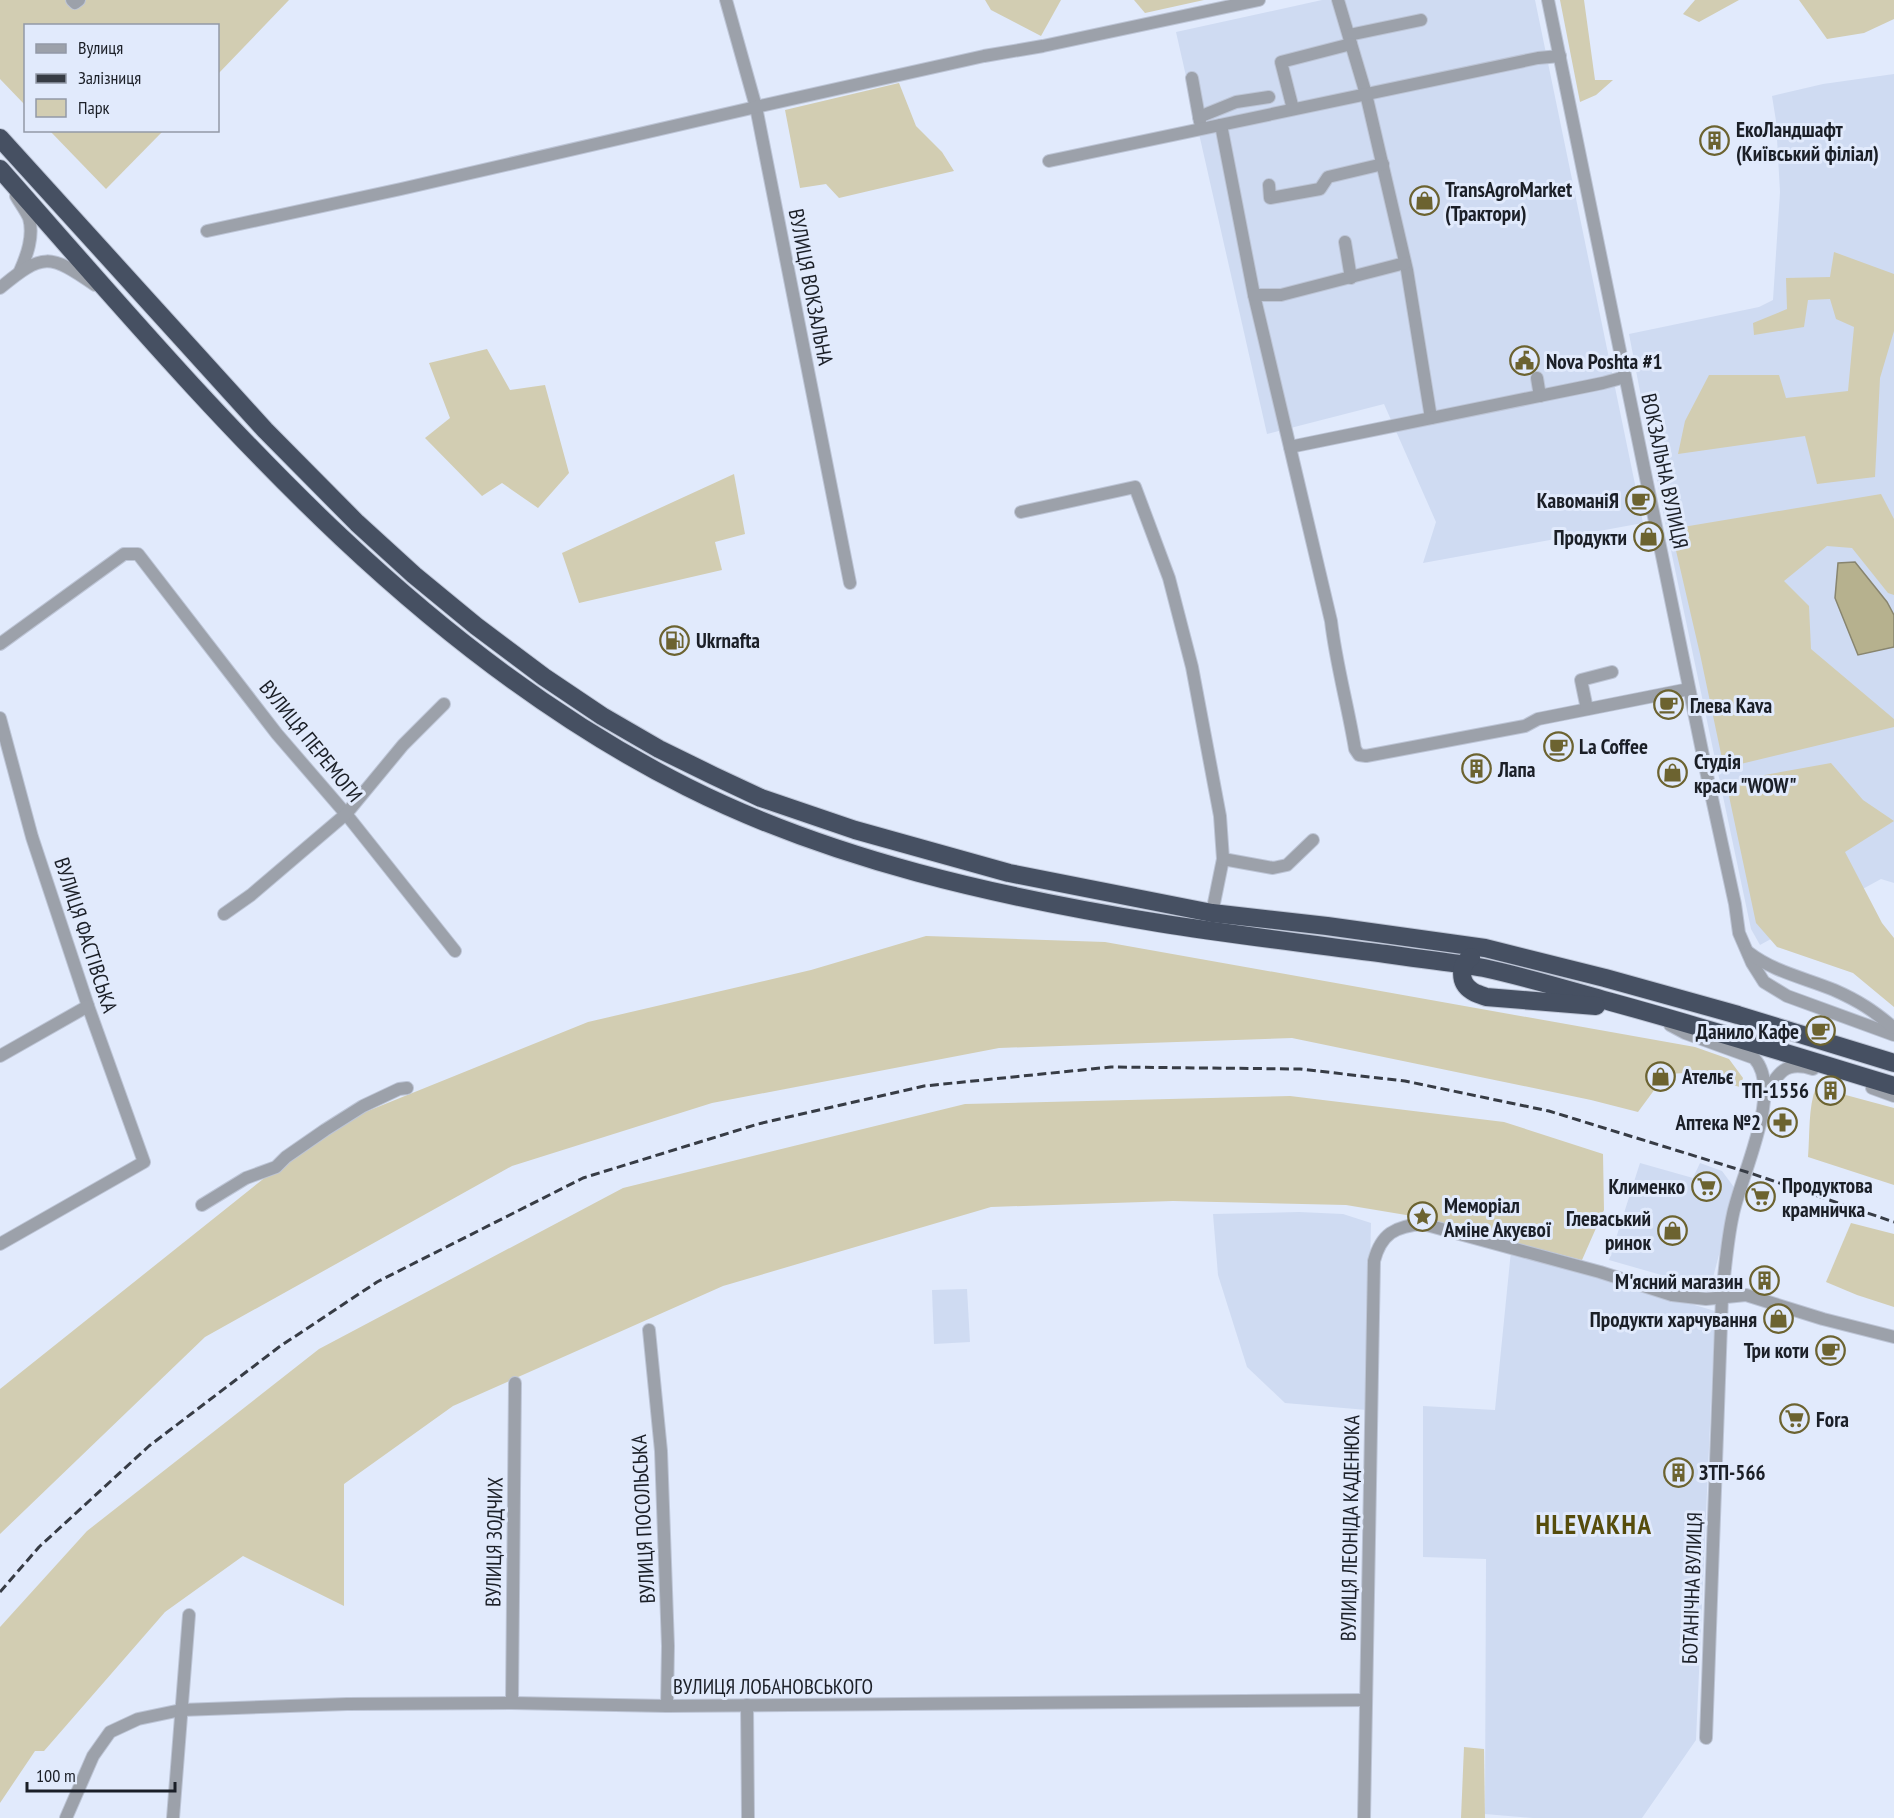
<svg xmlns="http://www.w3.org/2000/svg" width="1894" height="1818" viewBox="0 0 1894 1818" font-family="'PT Sans Narrow',sans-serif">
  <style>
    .built { fill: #cfdbf2 }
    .green { fill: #d2cdb2 }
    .water { fill: #b6b18e; stroke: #88856f; stroke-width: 1.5 }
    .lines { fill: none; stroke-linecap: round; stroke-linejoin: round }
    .minor-casing { stroke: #bdc5d6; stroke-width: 14 }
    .highway-casing { stroke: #bdc5d6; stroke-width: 20 }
    .minor { stroke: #9ca1aa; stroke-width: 12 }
    .highway { stroke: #465062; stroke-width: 18 }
    .rail { stroke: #373c45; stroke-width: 3; stroke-dasharray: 9 4.5; stroke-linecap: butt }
    .labels { text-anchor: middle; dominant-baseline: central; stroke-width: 6; stroke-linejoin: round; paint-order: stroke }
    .poi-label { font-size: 21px; font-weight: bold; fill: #1b1f27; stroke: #e1eafc; text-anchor: start }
    .street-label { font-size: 21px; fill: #1b1f27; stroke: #e1eafc }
    .district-label { font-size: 27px; font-weight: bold; letter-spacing: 1.5px; fill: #564c0c; stroke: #e1eafc }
  </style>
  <rect width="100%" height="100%" fill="#e1eafc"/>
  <!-- built -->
  <g class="built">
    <polygon points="1322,0 1535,0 1643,523 1423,563 1436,522 1384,404 1267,434 1176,32"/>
    <polygon points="1894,74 1894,883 1881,879 1760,945 1751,929 1665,522 1629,334 1759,307 1773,300 1780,192 1776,121 1772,96 1823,84"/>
    <polygon points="1640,1163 1693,1178 1700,1163 1722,1171 1736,1190 1710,1289 1609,1260"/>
    <polygon points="1299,1212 1343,1214 1371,1223 1367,1410 1285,1403 1247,1367 1218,1275 1213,1214"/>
    <polygon points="1511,1251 1715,1311 1696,1740 1642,1818 1533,1818 1485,1814 1486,1559 1423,1557 1423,1406 1495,1410"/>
    <polygon points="967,1289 970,1342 934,1344 932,1290"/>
  </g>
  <!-- green -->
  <g class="green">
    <polygon points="0,0 289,0 218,74 218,26 26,26 25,105 0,79"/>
    <polygon points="985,0 1061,0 1041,36 991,10"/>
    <polygon points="1134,0 1204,0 1145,13"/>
    <polygon points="1560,0 1584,0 1595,80 1613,80 1596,95 1580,102"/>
    <polygon points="1695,0 1739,0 1699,22 1683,14"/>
    <polygon points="1799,0 1894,0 1894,19 1864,33 1827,39"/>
    <polygon points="899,83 916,126 942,152 954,171 839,198 826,184 800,188 785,110"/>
    <polygon points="50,131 163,131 106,189"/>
    <polygon points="1834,252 1894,274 1894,331 1880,378 1875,477 1817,484 1805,436 1678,454 1685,421 1709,375 1779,375 1786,398 1848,391 1854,327 1836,319 1830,299 1808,300 1804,327 1754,335 1753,323 1787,309 1786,278 1830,277"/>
    <polygon points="487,349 510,390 545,385 569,473 538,508 502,483 482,496 425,438 450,418 429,363"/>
    <polygon points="734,474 745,534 715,542 722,570 579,603 562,553"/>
    <polygon points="1881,494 1894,519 1894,595 1888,593 1852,548 1827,546 1784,581 1809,606 1811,649 1894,719 1894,727 1724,768 1700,654 1671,529"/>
    <polygon points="1831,763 1863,800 1894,821 1845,852 1882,923 1894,938 1894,1007 1853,973 1777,947 1756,923 1726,782"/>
    <polygon points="926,936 1105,942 1695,1047 1729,1059 1743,1078 1740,1087 1686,1073 1666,1074 1638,1112 1591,1100 1292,1038 999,1048 712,1103 512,1166 205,1337 0,1534 0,1389 267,1176 348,1119 588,1022 811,970"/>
    <path d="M1816,1087L1894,1108V1185L1808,1157C1810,1134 1808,1108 1816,1087Z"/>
    <polygon points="1290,1096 1504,1122 1603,1154 1604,1210 1582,1260 1406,1215 1346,1205 1173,1201 991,1207 723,1286 453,1406 344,1484 344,1606 243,1556 165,1612 44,1751 35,1751 0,1803 0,1627 87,1531 319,1349 623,1188 965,1104"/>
    <polygon points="1851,1223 1894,1234 1894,1307 1857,1295 1826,1282"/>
    <polygon points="1464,1747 1484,1749 1485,1818 1461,1818"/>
  </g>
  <!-- water -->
  <polygon class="water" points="1855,562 1887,602 1894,615 1894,647 1858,655 1835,598 1838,563"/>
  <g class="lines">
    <defs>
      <g id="minor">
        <polyline points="72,0 75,3 79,0"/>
        <polyline points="726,0 756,107 850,583"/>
        <polyline points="1338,0 1366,94 1407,270 1431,418"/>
        <polyline points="1548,0 1708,780 1735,904 1739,933 1752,963 1764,982 1787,996 1894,1035"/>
        <polyline points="1349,35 1421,20"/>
        <polyline points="1192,78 1200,122"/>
        <polyline points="1293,109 1281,62 1351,44"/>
        <polyline points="1199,117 1236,102 1269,97"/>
        <path d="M1221,125L1254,295L1331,621C1336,664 1348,706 1355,749L1359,755L1366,756L1525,726L1538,719L1689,689"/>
        <polyline points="1049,161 1538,58 1560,56"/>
        <polyline points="1269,185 1270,198 1320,189 1328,177 1383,164"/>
        <path d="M16,196C20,203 26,211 29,218C34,236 27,255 20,271"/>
        <polyline points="207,231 401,189 756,107 984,56 1043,46 1259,0"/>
        <polyline points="1345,242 1351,278"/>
        <path d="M0,288C43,252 50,254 95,285"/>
        <polyline points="1254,295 1281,295 1405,263"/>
        <polyline points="1537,378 1540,396"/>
        <polyline points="1290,447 1603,383 1625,377"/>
        <polyline points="1021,512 1135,487 1169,578 1192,667 1220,816 1223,859 1212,913"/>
        <polyline points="0,644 124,554 138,554 277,734 346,814 455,951"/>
        <polyline points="1587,709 1581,680 1612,672"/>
        <polyline points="0,718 32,837 88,1006 144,1162 0,1244"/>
        <polyline points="1223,859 1273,868 1287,865 1313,840"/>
        <polyline points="224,914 251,895 346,814 403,745 444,704"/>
        <path d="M1748,952C1774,972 1805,978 1834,990C1859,1001 1874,1011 1894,1028"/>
        <path d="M1670,1025L1685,1033L1754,1058C1784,1090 1741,1175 1733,1214C1727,1241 1725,1269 1722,1297L1706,1738"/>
        <polyline points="0,1056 88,1006"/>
        <polyline points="1872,1088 1894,1096"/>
        <path d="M1765,1096C1778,1073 1785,1060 1813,1069"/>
        <polyline points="202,1205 246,1178 276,1167 286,1157 325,1130 363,1106 399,1089 407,1088"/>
        <polyline points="649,1330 661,1451 668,1646 667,1706"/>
        <polyline points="512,1703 515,1383"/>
        <polyline points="747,1705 748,1818"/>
        <polyline points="66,1818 93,1756 110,1732 138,1719 181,1710 347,1704 512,1703 667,1706 1366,1700"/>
        <polyline points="173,1818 189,1615"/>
        <path d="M1364,1818L1374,1261C1381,1234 1395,1226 1423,1224L1600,1272L1672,1295L1706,1299L1746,1295L1823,1319L1894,1337"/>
      </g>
      <g id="highway">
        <polyline points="0,138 265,430 357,523 414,575 476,626 544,677 602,716 659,749 714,776 761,798 855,830 1009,873 1212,913 1327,926 1485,948 1605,978 1738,1015 1894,1063"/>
        <path d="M0,169C204,400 406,646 687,787C832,860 999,897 1159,923C1234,935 1310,944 1386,954C1419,959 1452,962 1484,968C1526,977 1569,990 1611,1002C1706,1028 1800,1057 1894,1086"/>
        <path d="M1471,957C1459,965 1459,983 1472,991C1476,994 1482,995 1486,997L1596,1006"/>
      </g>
    </defs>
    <!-- minor casing -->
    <use href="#minor" class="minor-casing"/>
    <!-- highway casing -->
    <use href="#highway" class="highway-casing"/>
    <!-- minor -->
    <use href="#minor" class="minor"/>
    <!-- highway -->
    <use href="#highway" class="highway"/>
    <!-- rail -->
    <polyline class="rail" points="0,1592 39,1547 149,1446 279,1347 377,1282 583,1178 758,1124 924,1086 1111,1067 1300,1069 1405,1081 1549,1111 1750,1173 1894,1222"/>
  </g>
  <!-- icons -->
  <defs>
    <symbol id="building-ring" viewBox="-11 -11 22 22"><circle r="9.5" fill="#e1eafc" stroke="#6c6330" stroke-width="1.5"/><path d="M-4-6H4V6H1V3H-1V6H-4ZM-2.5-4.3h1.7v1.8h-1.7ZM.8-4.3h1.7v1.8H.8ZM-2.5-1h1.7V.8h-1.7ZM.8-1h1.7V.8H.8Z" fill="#6c6330"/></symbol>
    <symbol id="shop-ring" viewBox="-11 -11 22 22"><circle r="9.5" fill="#e1eafc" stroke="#6c6330" stroke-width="1.5"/><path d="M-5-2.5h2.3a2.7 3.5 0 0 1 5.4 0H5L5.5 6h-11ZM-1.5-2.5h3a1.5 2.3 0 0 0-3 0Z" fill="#6c6330"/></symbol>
    <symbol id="civic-ring" viewBox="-11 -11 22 22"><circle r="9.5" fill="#e1eafc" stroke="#6c6330" stroke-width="1.5"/><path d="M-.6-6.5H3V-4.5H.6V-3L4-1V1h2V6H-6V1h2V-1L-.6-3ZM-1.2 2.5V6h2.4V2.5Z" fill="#6c6330"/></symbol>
    <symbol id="cafe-ring" viewBox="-11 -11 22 22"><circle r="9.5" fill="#e1eafc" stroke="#6c6330" stroke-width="1.5"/><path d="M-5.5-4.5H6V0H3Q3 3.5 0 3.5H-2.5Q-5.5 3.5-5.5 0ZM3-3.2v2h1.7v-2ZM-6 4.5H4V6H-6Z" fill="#6c6330"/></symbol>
    <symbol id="fuel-ring" viewBox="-11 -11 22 22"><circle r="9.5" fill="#e1eafc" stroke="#6c6330" stroke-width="1.5"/><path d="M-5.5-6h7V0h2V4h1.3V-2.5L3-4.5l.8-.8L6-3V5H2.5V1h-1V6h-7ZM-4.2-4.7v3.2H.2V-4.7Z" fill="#6c6330"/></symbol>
    <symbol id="pharmacy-ring" viewBox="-11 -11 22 22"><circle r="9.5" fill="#e1eafc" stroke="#6c6330" stroke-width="1.5"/><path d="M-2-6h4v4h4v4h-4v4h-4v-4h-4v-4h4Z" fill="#6c6330"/></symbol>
    <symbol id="supermarket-ring" viewBox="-11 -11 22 22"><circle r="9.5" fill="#e1eafc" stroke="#6c6330" stroke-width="1.5"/><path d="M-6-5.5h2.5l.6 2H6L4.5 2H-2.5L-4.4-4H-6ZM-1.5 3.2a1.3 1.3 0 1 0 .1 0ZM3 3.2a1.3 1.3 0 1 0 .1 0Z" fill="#6c6330"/></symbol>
    <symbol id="sight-ring" viewBox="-11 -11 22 22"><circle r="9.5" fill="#e1eafc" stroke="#6c6330" stroke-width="1.5"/><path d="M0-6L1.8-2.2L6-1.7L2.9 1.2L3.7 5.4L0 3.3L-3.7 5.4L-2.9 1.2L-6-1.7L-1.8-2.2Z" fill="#6c6330"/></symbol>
  </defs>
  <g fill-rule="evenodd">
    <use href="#building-ring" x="1698" y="124" width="33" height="33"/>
    <use href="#shop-ring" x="1408" y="184" width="33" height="33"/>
    <use href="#civic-ring" x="1508" y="344" width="33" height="33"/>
    <use href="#cafe-ring" x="1624" y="484" width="33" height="33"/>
    <use href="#shop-ring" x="1632" y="520" width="33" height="33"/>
    <use href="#fuel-ring" x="658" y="624" width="33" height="33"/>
    <use href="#cafe-ring" x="1652" y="688" width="33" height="33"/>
    <use href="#cafe-ring" x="1542" y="730" width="33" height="33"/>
    <use href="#building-ring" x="1460" y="752" width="33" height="33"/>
    <use href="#shop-ring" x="1656" y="756" width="33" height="33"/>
    <use href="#cafe-ring" x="1804" y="1014" width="33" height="33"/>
    <use href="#shop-ring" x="1644" y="1060" width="33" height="33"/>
    <use href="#building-ring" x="1814" y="1074" width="33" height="33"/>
    <use href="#pharmacy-ring" x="1766" y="1106" width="33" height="33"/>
    <use href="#supermarket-ring" x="1690" y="1170" width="33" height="33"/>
    <use href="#supermarket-ring" x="1744" y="1180" width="33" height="33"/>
    <use href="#sight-ring" x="1406" y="1200" width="33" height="33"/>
    <use href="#shop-ring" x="1656" y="1214" width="33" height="33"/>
    <use href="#building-ring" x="1748" y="1264" width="33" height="33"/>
    <use href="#shop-ring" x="1762" y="1302" width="33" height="33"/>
    <use href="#cafe-ring" x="1814" y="1334" width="33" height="33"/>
    <use href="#supermarket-ring" x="1778" y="1402" width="33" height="33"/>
    <use href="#building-ring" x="1662" y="1456" width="33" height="33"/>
  </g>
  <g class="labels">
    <!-- poi labels -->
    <g class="poi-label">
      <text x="1736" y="129">ЕкоЛандшафт<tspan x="1736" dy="24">(Київський філіал)</tspan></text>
      <text x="1445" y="189">TransAgroMarket<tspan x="1445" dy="24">(Трактори)</tspan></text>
      <text x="1546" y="361">Nova Poshta #1</text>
      <text x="1619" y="500" text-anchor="end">КавоманіЯ</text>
      <text x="1627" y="537" text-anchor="end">Продукти</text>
      <text x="696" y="640">Ukrnafta</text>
      <text x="1690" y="705">Глева Kava</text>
      <text x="1579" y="746">La Coffee</text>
      <text x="1694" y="761">Студія<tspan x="1694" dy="24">краси "WOW"</tspan></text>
      <text x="1498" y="769">Лапа</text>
      <text x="1799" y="1031" text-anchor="end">Данило Кафе</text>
      <text x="1682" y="1076">Ательє</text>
      <text x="1809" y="1090" text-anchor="end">ТП-1556</text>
      <text x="1761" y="1122" text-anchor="end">Аптека №2</text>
      <text x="1782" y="1185">Продуктова<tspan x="1782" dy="24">крамничка</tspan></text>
      <text x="1685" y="1186" text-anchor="end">Клименко</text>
      <text x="1444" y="1205">Меморіал<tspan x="1444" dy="24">Аміне Акуєвої</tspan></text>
      <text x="1651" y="1218" text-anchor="end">Глеваський<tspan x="1651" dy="24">ринок</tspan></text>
      <text x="1743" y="1281" text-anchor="end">М'ясний магазин</text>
      <text x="1757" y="1319" text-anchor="end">Продукти харчування</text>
      <text x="1809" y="1350" text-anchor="end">Три коти</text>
      <text x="1816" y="1419">Fora</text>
      <text x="1699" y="1472">ЗТП-566</text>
    </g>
    <!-- street labels -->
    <g class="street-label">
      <text transform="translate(811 287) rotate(79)">ВУЛИЦЯ ВОКЗАЛЬНА</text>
      <text transform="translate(1665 471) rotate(78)">ВОКЗАЛЬНА ВУЛИЦЯ</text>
      <text transform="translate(311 741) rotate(51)">ВУЛИЦЯ ПЕРЕМОГИ</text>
      <text transform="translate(86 935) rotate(72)">ВУЛИЦЯ ФАСТІВСЬКА</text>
      <text transform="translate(643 1519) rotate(-93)">ВУЛИЦЯ ПОСОЛЬСЬКА</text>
      <text transform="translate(1350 1528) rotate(-89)">ВУЛИЦЯ ЛЕОНІДА КАДЕНЮКА</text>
      <text transform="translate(494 1542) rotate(-89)">ВУЛИЦЯ ЗОДЧИХ</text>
      <text transform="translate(1692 1588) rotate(-88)">БОТАНІЧНА ВУЛИЦЯ</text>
      <text x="773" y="1686">ВУЛИЦЯ ЛОБАНОВСЬКОГО</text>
    </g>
    <!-- district labels -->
    <g class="district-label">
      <text x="1594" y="1524">HLEVAKHA</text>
    </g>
  </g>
  <!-- legend -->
  <rect x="24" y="24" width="195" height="108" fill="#e1eafc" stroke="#9299a7" stroke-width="1.5"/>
  <rect x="36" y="44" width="30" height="9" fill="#9ca1aa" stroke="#9299a7" stroke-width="1.5"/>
  <text x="78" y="54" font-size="18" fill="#1b1f27">Вулиця</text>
  <rect x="36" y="74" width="30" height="9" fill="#373c45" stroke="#9299a7" stroke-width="1.5"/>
  <text x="78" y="84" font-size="18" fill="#1b1f27">Залізниця</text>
  <rect x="36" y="99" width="30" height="18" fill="#d2cdb2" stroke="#9299a7" stroke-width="1.5"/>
  <text x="78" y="114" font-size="18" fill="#1b1f27">Парк</text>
  <!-- scale -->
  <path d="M27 1782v9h148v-9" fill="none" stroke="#1b1f27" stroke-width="3"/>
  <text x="36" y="1782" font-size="18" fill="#1b1f27" stroke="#e1eafc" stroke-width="4.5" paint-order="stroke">100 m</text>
</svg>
